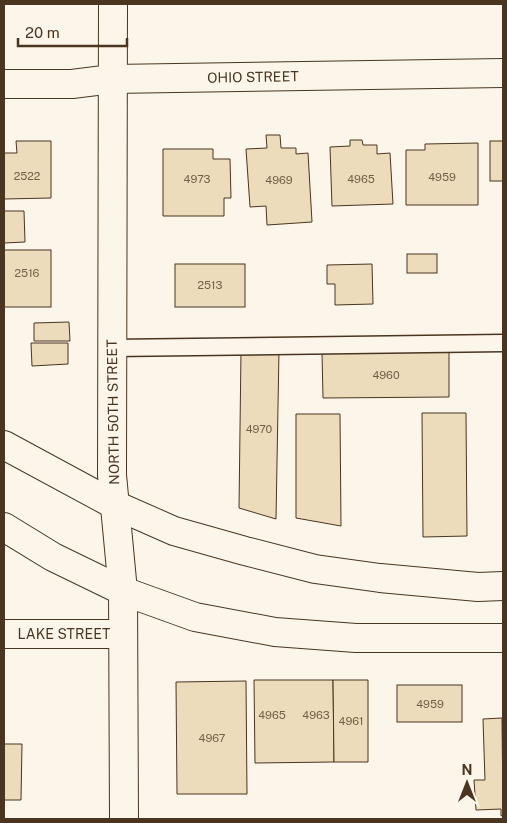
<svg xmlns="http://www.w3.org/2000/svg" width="507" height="823" viewBox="0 0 507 823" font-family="'Public Sans',sans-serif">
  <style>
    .building { fill: #ecdcbc; stroke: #4a3520 }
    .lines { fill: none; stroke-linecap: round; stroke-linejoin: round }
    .service-casing { stroke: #4a3520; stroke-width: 19 }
    .minor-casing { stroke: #4a3520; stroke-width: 30 }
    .primary-casing { stroke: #4a3520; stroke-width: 30 }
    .service { stroke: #fbf6e9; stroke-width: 16 }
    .minor { stroke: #fbf6e9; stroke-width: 28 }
    .primary { stroke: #fbf6e9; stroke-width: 28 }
    .labels { text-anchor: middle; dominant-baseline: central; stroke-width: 4; stroke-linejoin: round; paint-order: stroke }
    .number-label { font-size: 11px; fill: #725f47 }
    .street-label { font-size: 14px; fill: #4a3520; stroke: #fbf6e9 }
  </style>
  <rect width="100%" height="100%" fill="#fbf6e9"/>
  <!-- building -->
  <g class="building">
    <polygon points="266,135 280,135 281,148 296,148 296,154 308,153 312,222 267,225 266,206 250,207 246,149 267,148"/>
    <polygon points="350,140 362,140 363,145 377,145 377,154 390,153 393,204 332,206 330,147 350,146"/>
    <polygon points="16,141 51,141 51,198 4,199 4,153 17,153"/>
    <rect x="490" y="141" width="13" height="40"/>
    <polygon points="478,143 478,205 406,205 406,150 425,150 425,144"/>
    <polygon points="163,149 213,149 213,159 230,159 231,198 224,198 224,216 163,216"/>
    <polygon points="4,211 24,211 25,242 4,243"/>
    <rect x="4" y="250" width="47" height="57"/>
    <rect x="407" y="254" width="30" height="19"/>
    <rect x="175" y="264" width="70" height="43"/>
    <polygon points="372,264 373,304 335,305 335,284 327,284 327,265"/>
    <polygon points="69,322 70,341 34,341 34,323"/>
    <polygon points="31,343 68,343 68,364 32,366"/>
    <polygon points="241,350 279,350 276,519 239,508"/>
    <polygon points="449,352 449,397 323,398 322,353"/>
    <polygon points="422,413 466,413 467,536 423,537"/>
    <polygon points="296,414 340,414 341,526 296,518"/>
    <polygon points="254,680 333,680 334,762 255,763"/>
    <polygon points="333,680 368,680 368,762 334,762"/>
    <polygon points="246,681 247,794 177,794 176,682"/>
    <rect x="397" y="685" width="65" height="37"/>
    <polygon points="502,718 503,815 501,816 501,809 476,810 474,780 485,780 483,719"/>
    <polygon points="4,744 22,744 21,800 4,800"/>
  </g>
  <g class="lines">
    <defs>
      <polyline id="service" points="112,348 503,343"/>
      <g id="minor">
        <polyline points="113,4 112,475 123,591 124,819"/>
        <polyline points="4,84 72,84 112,79 503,73"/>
        <polyline points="4,634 123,634"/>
      </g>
      <g id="primary">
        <polyline points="4,445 115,505 174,531 245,551 315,569 380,578 478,587 503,586"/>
        <polyline points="4,527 53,557 123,591 195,617 275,632 356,638 503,638"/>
      </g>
    </defs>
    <!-- service casing -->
    <use href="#service" class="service-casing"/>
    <!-- minor casing -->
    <use href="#minor" class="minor-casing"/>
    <!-- primary casing -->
    <use href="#primary" class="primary-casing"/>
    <!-- service -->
    <use href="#service" class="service"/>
    <!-- minor -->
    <use href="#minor" class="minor"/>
    <!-- primary -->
    <use href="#primary" class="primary"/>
  </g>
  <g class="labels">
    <!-- number labels -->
    <g class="number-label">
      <text x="27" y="176">2522</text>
      <text x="442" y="177">4959</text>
      <text x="197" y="179">4973</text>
      <text x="361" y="179">4965</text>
      <text x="279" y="180">4969</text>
      <text x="27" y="273">2516</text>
      <text x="210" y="285">2513</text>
      <text x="386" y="375">4960</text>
      <text x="259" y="429">4970</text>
      <text x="430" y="704">4959</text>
      <text x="272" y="715">4965</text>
      <text x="316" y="715">4963</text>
      <text x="351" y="721">4961</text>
      <text x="212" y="738">4967</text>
    </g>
    <!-- street labels -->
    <g class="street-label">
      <text transform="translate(253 77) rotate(-1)">OHIO STREET</text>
      <text transform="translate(113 412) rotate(-91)">NORTH 50TH STREET</text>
      <text x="64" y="634">LAKE STREET</text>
    </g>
  </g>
  <!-- border -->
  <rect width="507" height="823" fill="none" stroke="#4a3520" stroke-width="10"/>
  <!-- north arrow -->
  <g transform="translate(467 783)" stroke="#fbf6e9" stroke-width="4" paint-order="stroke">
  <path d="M0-4L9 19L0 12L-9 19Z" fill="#4a3520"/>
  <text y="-8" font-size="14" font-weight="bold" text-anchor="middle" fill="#4a3520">N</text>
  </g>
  <!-- scale -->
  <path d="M18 38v8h109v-8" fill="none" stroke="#4a3520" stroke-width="2.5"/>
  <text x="25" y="38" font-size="15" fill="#4a3520" stroke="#fbf6e9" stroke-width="4" paint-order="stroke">20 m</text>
</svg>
